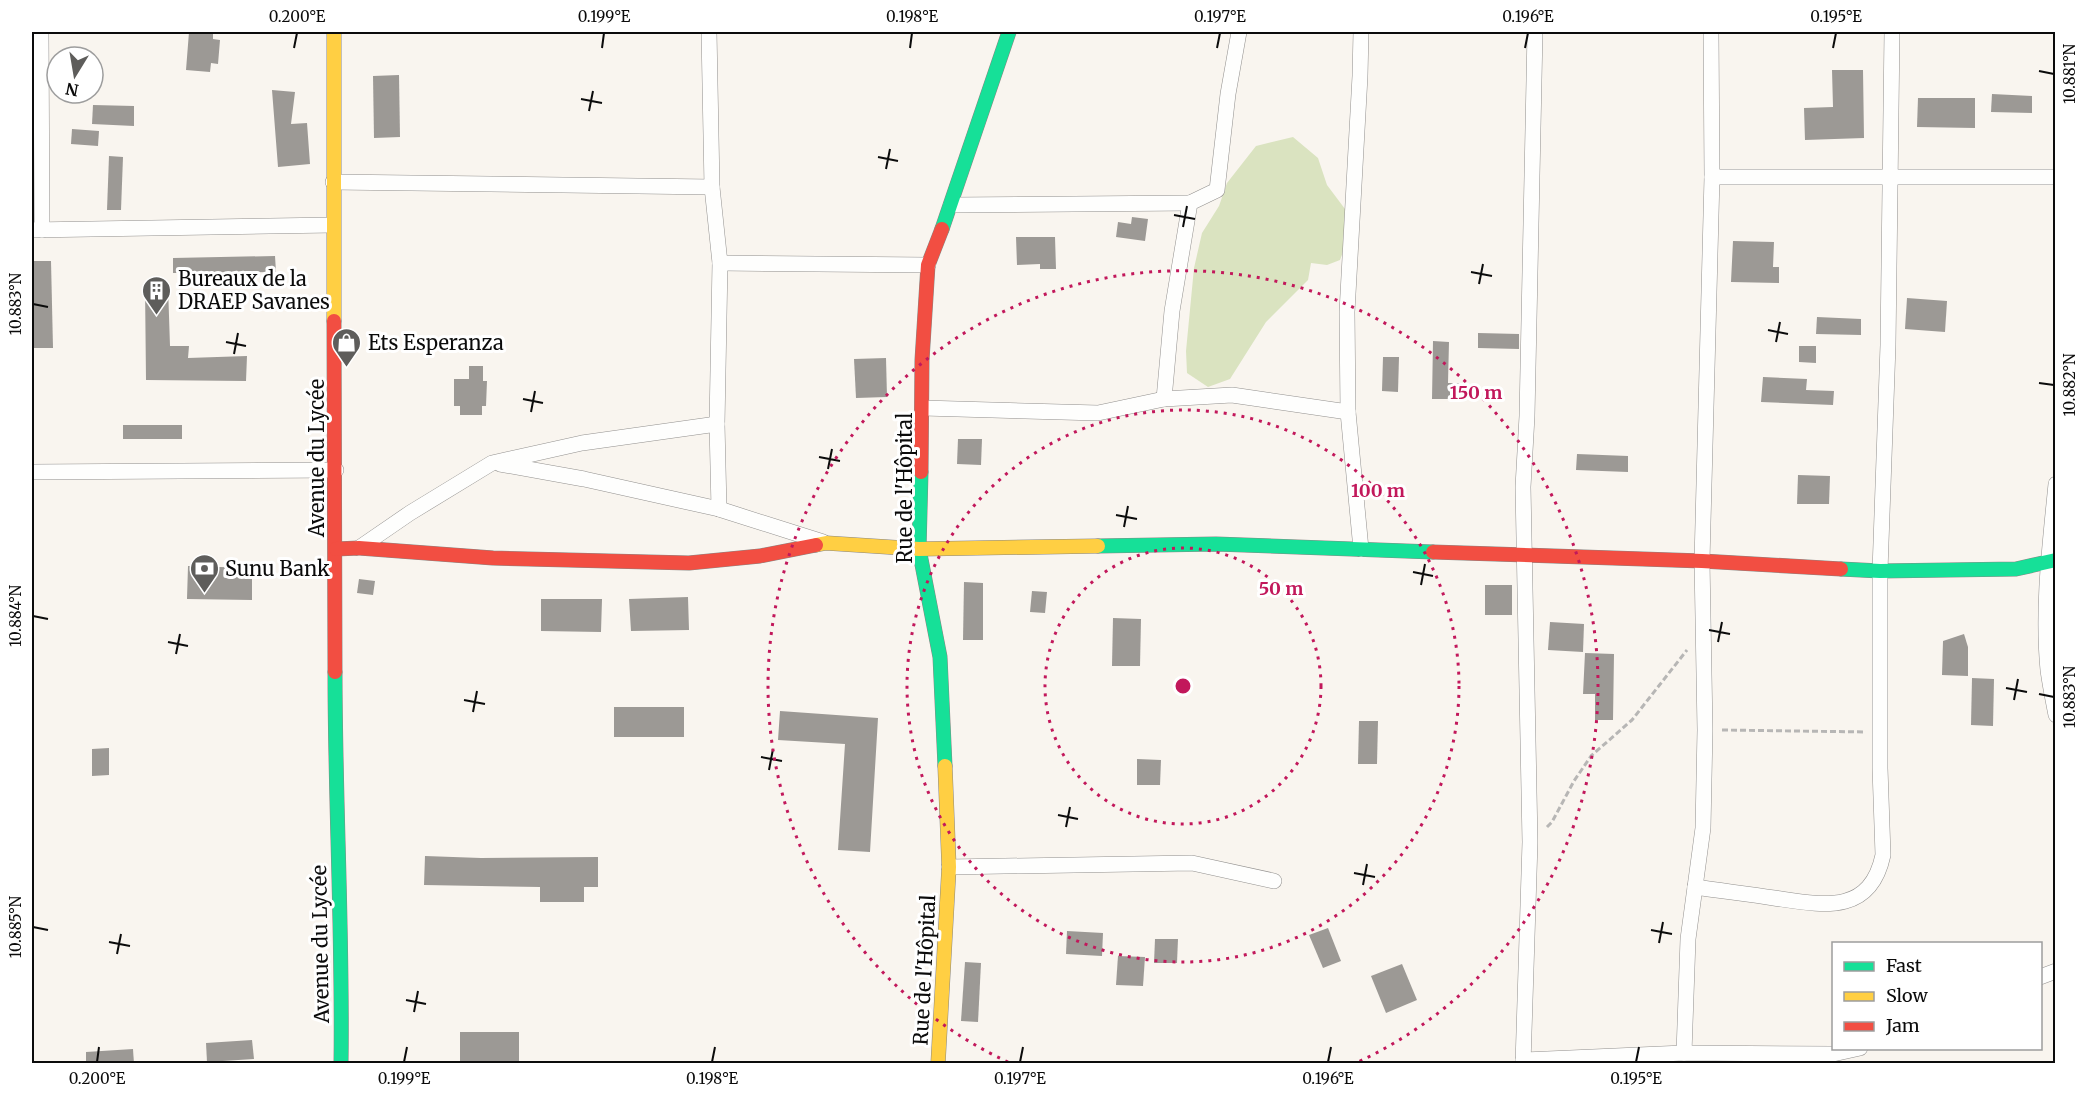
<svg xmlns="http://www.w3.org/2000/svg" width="2087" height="1095" viewBox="0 0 2087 1095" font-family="Merriweather,serif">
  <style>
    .forest { fill: #dae3c0 }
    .building { fill: #9c9995 }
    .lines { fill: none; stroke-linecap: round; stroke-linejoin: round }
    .street-casing { stroke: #92908e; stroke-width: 16 }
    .fast-casing { stroke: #898784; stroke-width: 15 }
    .slow-casing { stroke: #898784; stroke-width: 15 }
    .jam-casing { stroke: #898784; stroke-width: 15 }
    .path { stroke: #b7b6b5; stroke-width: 3; stroke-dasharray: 6 3; stroke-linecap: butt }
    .street { stroke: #fefefd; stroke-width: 15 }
    .fast { stroke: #16e098; stroke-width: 14 }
    .slow { stroke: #ffcf43; stroke-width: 14 }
    .jam { stroke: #f24e42; stroke-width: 14 }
    .ticks { fill: none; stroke: #0b0b0b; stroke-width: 2 }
    .ring { fill: none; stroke: #c2185b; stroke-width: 3; stroke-dasharray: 3 6 }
    .labels { text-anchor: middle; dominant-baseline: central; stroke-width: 6; stroke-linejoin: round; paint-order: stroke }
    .poi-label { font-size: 20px; fill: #0b0b0b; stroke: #fff; text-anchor: start }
    .street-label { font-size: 20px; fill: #0b0b0b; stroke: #fff }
    .centre { fill: #c2185b; stroke: #fff; stroke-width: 3 }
    .ring-label { font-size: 18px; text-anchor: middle; font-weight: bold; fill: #c2185b; stroke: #fff; stroke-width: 6; stroke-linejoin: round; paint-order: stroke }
    .neatline { fill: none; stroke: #0b0b0b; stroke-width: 2 }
    .ticks-label { font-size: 15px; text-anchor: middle; fill: #0b0b0b }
  </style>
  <rect width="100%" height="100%" fill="#f9f5ef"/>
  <!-- forest -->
  <polygon class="forest" points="1293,137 1318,158 1327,185 1348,213 1346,244 1340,260 1327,265 1311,263 1308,280 1266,322 1230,379 1208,387 1187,373 1186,351 1194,268 1202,233 1219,206 1227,183 1256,146"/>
  <!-- building -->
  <g class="building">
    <polygon points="189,32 213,32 213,39 220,40 218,64 211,63 210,72 186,70"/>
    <polygon points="1832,70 1863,70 1864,138 1805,140 1804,108 1833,107"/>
    <polygon points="399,75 400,137 374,138 373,76"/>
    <polygon points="272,90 295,92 291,124 307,123 310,164 278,167"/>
    <polygon points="1992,94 2032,96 2032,113 1991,112"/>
    <polygon points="1918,98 1975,98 1975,128 1917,127"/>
    <polygon points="93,105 134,106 134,126 92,124"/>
    <polygon points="72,129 99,131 98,146 71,144"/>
    <polygon points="109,156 123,157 121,210 107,210"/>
    <polygon points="1132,217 1148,219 1145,241 1116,237 1118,222 1131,224"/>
    <polygon points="1016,237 1055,237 1056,269 1040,269 1040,264 1017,265"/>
    <polygon points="1733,241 1774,242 1773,267 1779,267 1779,283 1731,282"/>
    <polygon points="275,256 276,272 173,273 173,258"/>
    <polygon points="32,261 51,261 53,348 32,348"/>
    <polygon points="145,286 168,286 170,346 189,346 188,358 247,356 246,381 146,380"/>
    <polygon points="1907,298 1947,301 1945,332 1905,329"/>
    <polygon points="1817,317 1861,319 1861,335 1816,334"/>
    <polygon points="1478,333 1519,334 1519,349 1478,348"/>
    <polygon points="1433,341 1449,342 1448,383 1464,383 1464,399 1432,399"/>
    <polygon points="1799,346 1816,346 1816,363 1799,362"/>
    <polygon points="1383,357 1399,357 1398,392 1382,391"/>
    <polygon points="886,358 887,397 856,398 854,359"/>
    <polygon points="469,366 483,366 483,381 487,381 486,406 482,406 482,415 460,415 460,406 454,406 454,379 469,379"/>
    <polygon points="1763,377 1807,379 1806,390 1834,391 1833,405 1761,402"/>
    <rect x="123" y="425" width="59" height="14"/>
    <polygon points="958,439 982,439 981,465 957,464"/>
    <polygon points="1577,454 1628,456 1628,472 1576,470"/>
    <polygon points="1798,475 1830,476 1829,504 1797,504"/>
    <polygon points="188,566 252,568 252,600 187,599"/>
    <polygon points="359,579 375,581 373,595 357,593"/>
    <polygon points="964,582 983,583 983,640 963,640"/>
    <rect x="1485" y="585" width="27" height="30"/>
    <polygon points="1032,591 1047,592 1045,613 1030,612"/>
    <polygon points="688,597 689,630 631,631 629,599"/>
    <polygon points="541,599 602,599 601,632 541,631"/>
    <polygon points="1113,618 1141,619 1140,666 1112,666"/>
    <polygon points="1550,622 1584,624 1583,652 1548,650"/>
    <polygon points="1964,634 1968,647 1968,676 1942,675 1943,641"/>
    <polygon points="1585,653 1614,654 1613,720 1595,720 1595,694 1583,694"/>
    <polygon points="1972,678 1994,679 1993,726 1971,725"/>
    <rect x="614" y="707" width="70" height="30"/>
    <polygon points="780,711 878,718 870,852 838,850 845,744 778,740"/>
    <polygon points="1359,721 1378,721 1377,764 1358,764"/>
    <polygon points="109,748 109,775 92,776 92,749"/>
    <polygon points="1137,759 1161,760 1160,785 1137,785"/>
    <polygon points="425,856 481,858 598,857 598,887 584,887 584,902 540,902 540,887 424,885"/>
    <polygon points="1328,928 1341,961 1323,968 1309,935"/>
    <polygon points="1067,931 1103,933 1102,956 1066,954"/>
    <polygon points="1155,939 1178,939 1177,963 1154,963"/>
    <polygon points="1118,956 1145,957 1143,986 1116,985"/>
    <polygon points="965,962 981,963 978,1022 961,1021"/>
    <polygon points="1402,964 1417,1000 1386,1013 1371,976"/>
    <rect x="460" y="1032" width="59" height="32"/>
    <polygon points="252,1040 254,1059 207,1062 206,1043"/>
    <polygon points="133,1049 134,1064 86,1064 86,1052"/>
  </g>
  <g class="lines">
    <defs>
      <g id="street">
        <polyline points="41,32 42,230"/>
        <polyline points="709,32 712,187 720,263 717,424 719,509"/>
        <polyline points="1361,32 1360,76 1347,312 1348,412 1361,549"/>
        <polyline points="1712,177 2056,177"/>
        <polyline points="333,182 712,187"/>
        <polyline points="951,205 1190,203"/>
        <polyline points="32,230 333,225"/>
        <polyline points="720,263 928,265"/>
        <polyline points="1164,399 1172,311 1190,203 1217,190 1228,94 1239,32"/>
        <polyline points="923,408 1098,413 1164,399 1232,395 1348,412"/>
        <polyline points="500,464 584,479 719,509 823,542"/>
        <polyline points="32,472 336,470"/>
        <path d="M2056,484C2050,545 2042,608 2048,670C2050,685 2053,700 2056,715"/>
        <polyline points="359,548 410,513 492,463 582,443 717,424"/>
        <polyline points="949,867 1192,863 1274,881"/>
        <path d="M1695,887C1722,891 1748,894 1774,898C1822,905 1870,916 1883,855L1880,768V571L1888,345L1892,32"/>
        <polyline points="2040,977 2056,971"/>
        <polyline points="1684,1053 1688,939 1703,828 1705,730 1702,561 1712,177 1711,32"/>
        <polyline points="1523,1060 1684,1053 1833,1054 1860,1048"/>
        <polyline points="1523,1064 1530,842 1523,487 1527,416 1535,32"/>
      </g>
      <g id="fast">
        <polyline points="942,229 1009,32"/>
        <polyline points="921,472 919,549 940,657 945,766"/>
        <polyline points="1098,546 1216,544 1433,552"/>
        <polyline points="1841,569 1880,571 2016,569 2056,560"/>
        <path d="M335,672C335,803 343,933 341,1064"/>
      </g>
      <g id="slow">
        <polyline points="334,32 334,321"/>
        <polyline points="816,545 826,543 919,549 1098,546"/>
        <polyline points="938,1064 949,867 945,766"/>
      </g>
      <g id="jam">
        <polyline points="334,321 335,672"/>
        <polyline points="921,472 922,360 928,265 942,229"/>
        <polyline points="336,549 359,548 493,558 689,563 760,556 816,545"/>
        <polyline points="1433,552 1702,561 1841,569"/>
      </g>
    </defs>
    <!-- street casing -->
    <use href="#street" class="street-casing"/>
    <!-- fast casing -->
    <use href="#fast" class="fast-casing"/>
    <!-- slow casing -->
    <use href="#slow" class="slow-casing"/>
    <!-- jam casing -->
    <use href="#jam" class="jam-casing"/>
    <!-- path -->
    <g class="path">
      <polyline points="1722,730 1866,732"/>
      <polyline points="1547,827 1552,822 1574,781 1591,756 1632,720 1687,650"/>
    </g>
    <!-- street -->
    <use href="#street" class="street"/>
    <!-- fast -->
    <use href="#fast" class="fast"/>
    <!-- slow -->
    <use href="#slow" class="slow"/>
    <!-- jam -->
    <use href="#jam" class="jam"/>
  </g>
  <!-- ticks -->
  <path class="ticks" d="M294,48L297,33M602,48L604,33M910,48L912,33M1217,48L1220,33M1525,48L1528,33M1833,48L1836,33M2039,71L2054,74M581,99L602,103M589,111L593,91M878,157L898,161M886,169L890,149M1174,215L1195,219M1183,227L1187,206M1471,272L1492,276M1479,284L1483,264M33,304L48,307M1768,330L1788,334M226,342L246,346M1776,342L1780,322M234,354L238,333M2039,383L2054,385M523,399L543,403M531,412L535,391M819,457L840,461M828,469L832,449M1116,515L1137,519M1124,527L1128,506M1413,572L1433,576M1421,585L1425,564M33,616L48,619M1709,630L1730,634M168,642L188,646M1718,642L1722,622M176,654L180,634M2006,688L2027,692M2039,694L2054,697M464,700L485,704M2014,700L2018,679M473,712L477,691M761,757L782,761M769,770L773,749M1058,815L1078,819M1066,827L1070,807M1354,873L1375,877M1363,885L1367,864M33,927L48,930M1651,930L1672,934M109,942L130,946M1659,943L1663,922M117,954L121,934M406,1000L426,1004M414,1012L418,991M97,1062L99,1047M404,1062L407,1047M712,1062L715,1047M1020,1062L1023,1047M1328,1062L1331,1047M1636,1062L1639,1047"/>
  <!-- distance rings -->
  <g class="ring">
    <circle cx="1183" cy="686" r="138"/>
    <circle cx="1183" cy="686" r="276"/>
    <path d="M1008 1062A415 415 0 1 1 1358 1062"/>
  </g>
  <!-- icons -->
  <defs>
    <symbol id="building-pin" viewBox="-11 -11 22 30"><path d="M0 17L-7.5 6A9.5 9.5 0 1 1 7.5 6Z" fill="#5e5d5b" stroke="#fff"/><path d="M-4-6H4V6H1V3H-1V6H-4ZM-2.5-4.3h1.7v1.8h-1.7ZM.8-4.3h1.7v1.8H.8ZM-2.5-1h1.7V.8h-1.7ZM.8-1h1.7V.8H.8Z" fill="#fff"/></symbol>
    <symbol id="shop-pin" viewBox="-11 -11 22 30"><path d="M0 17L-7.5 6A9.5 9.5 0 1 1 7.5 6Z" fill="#5e5d5b" stroke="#fff"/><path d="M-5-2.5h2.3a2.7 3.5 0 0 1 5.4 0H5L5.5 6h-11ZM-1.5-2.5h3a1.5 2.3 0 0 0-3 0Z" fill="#fff"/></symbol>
    <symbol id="bank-pin" viewBox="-11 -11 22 30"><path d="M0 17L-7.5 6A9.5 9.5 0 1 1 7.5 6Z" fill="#5e5d5b" stroke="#fff"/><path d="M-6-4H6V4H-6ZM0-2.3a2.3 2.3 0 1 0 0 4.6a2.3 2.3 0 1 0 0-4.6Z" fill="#fff"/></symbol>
  </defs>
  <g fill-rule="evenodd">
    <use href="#building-pin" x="140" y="274" width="33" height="45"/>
    <use href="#shop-pin" x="330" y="326" width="33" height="45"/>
    <use href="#bank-pin" x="188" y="552" width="33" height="45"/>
  </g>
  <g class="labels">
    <!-- poi labels -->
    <g class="poi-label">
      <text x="178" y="278">Bureaux de la<tspan x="178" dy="23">DRAEP Savanes</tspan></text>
      <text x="368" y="342">Ets Esperanza</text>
      <text x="225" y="568">Sunu Bank</text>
    </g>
    <!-- street labels -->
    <g class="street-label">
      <text transform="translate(316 458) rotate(-90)">Avenue du Lycée</text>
      <text transform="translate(904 488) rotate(-90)">Rue de l'Hôpital</text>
      <text transform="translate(320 944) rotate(-91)">Avenue du Lycée</text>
      <text transform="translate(924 970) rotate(-87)">Rue de l'Hôpital</text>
    </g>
  </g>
  <circle cx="1183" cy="686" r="9" class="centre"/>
  <g class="ring-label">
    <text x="1476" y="399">150 m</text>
    <text x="1378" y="497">100 m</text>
    <text x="1281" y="595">50 m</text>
  </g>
  <!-- border -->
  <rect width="2087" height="1095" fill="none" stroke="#ffffff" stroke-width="66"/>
  <!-- legend -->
  <rect x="1832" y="942" width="210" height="108" fill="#ffffff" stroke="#9d9d9d" stroke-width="1.5"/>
  <rect x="1844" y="962" width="30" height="9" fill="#16e098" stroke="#9d9d9d" stroke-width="1.5"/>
  <text x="1886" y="972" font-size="18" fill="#0b0b0b">Fast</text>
  <rect x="1844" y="992" width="30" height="9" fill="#ffcf43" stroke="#9d9d9d" stroke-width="1.5"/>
  <text x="1886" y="1002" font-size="18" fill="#0b0b0b">Slow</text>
  <rect x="1844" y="1022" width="30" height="9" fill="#f24e42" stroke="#9d9d9d" stroke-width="1.5"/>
  <text x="1886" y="1032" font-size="18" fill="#0b0b0b">Jam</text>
  <!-- north arrow -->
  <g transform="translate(75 75) rotate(191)"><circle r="28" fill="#ffffff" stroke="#9d9d9d" stroke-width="1.5"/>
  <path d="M0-4.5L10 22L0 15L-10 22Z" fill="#5e5d5b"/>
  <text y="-9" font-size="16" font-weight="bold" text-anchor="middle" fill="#0b0b0b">N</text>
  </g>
  <rect x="33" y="33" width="2021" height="1029" class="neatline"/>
  <g class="ticks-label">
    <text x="297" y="22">0.200°E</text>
    <text x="604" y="22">0.199°E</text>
    <text x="912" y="22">0.198°E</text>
    <text x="1220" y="22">0.197°E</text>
    <text x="1528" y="22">0.196°E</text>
    <text x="1836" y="22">0.195°E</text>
    <text transform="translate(2070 74) rotate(-90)" y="5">10.881°N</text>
    <text transform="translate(16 304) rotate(-90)" y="5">10.883°N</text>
    <text transform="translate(2070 385) rotate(-90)" y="5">10.882°N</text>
    <text transform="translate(16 616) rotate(-90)" y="5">10.884°N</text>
    <text transform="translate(2070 697) rotate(-90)" y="5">10.883°N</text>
    <text transform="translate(16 927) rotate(-90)" y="5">10.885°N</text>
    <text x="97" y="1084">0.200°E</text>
    <text x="404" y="1084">0.199°E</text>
    <text x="712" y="1084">0.198°E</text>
    <text x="1020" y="1084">0.197°E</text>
    <text x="1328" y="1084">0.196°E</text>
    <text x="1636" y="1084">0.195°E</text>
  </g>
</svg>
